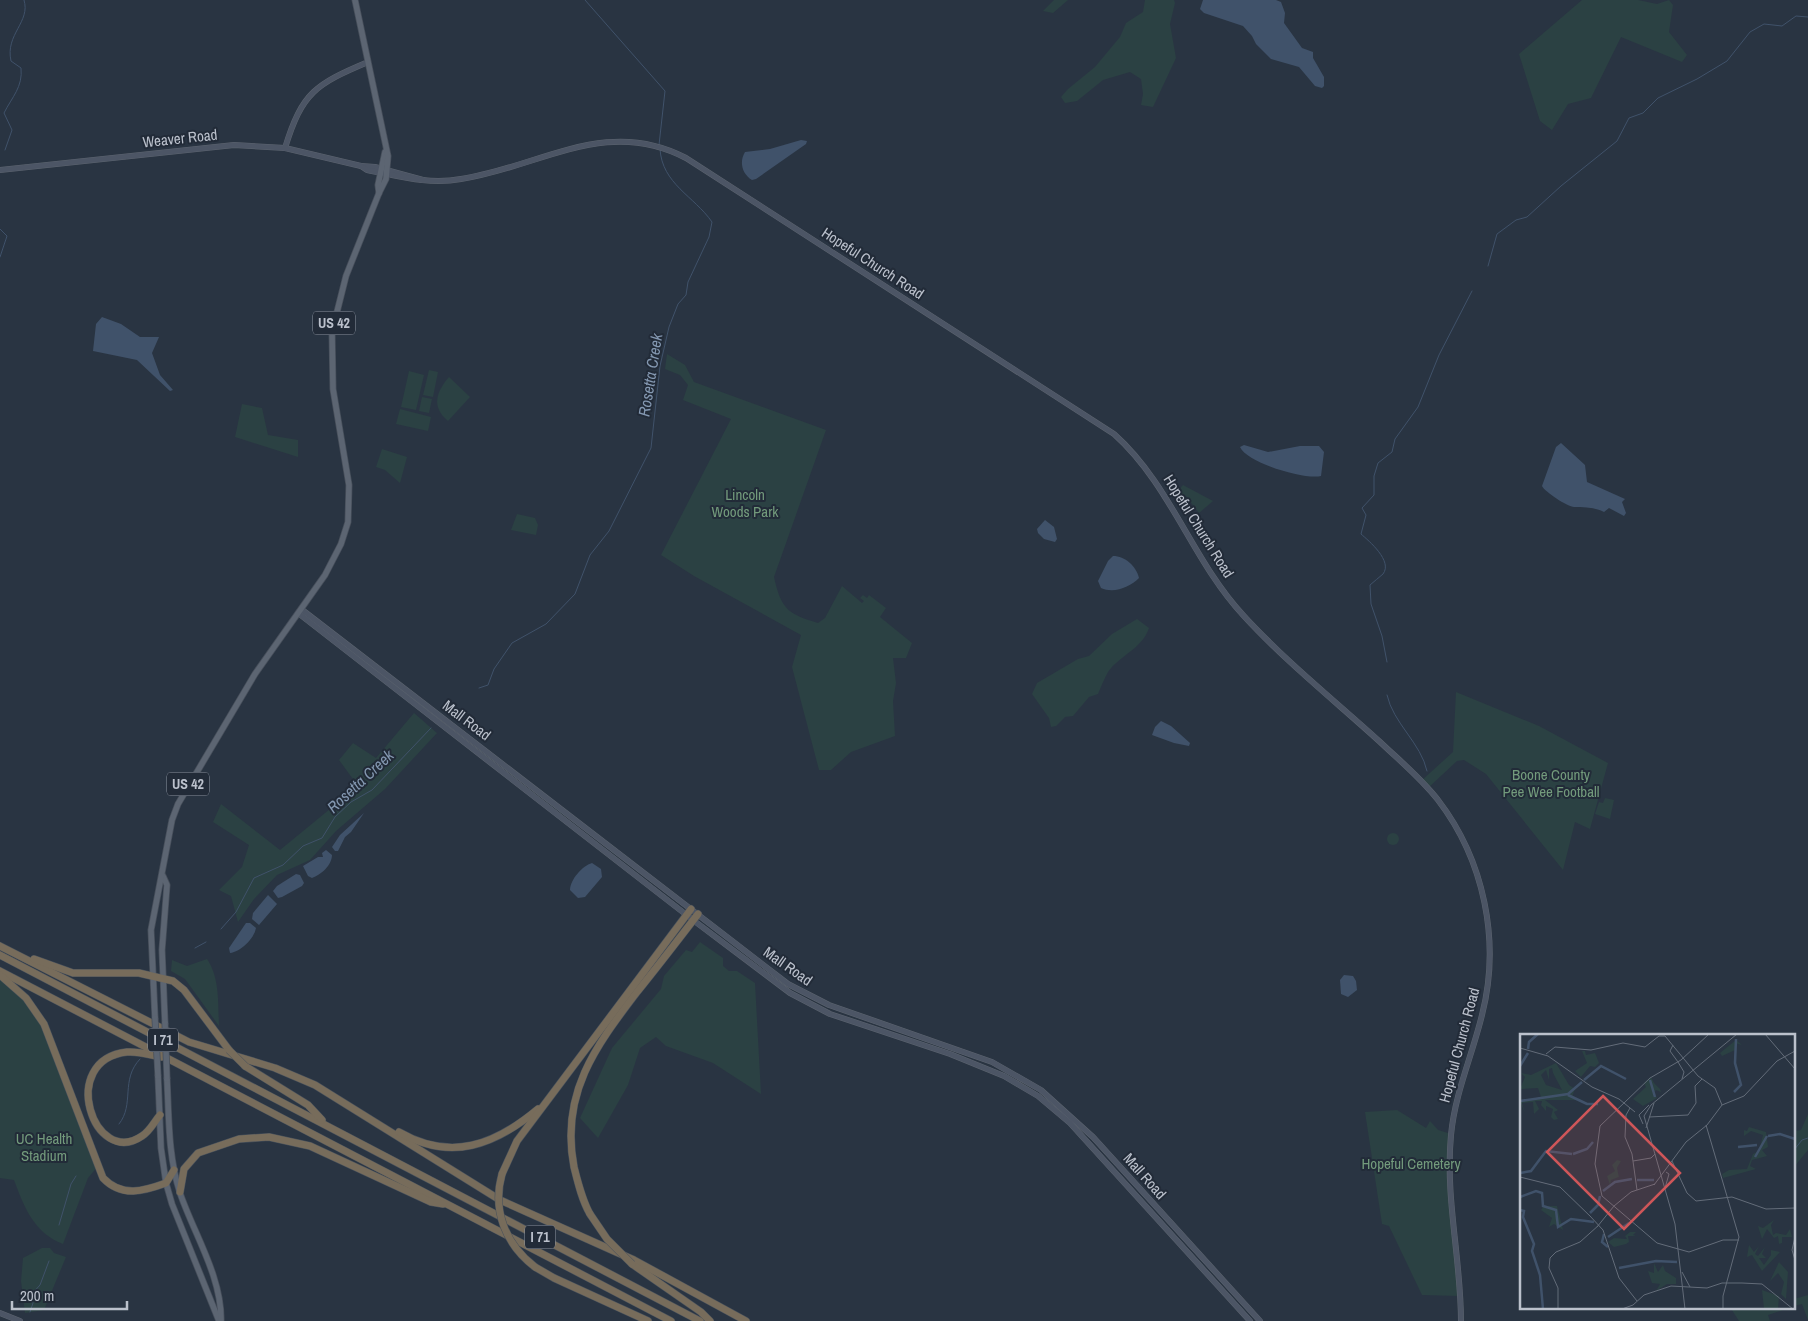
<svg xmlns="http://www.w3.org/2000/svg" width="1808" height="1321" viewBox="0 0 1808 1321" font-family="'Archivo Narrow',sans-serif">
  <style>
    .green { fill: #2b4143 }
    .water { fill: #40526a }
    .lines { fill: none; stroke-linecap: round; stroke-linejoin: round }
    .stream { stroke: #40526a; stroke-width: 1 }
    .secondary-casing { stroke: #5c646f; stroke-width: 6 }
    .primary-casing { stroke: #474f5b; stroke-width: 7 }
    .motorway-casing { stroke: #48515c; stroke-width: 8 }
    .secondary { stroke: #4c5565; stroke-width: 5 }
    .primary { stroke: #5c6572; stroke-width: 5.5 }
    .motorway { stroke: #776c5b; stroke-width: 7 }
    .primary-bridge-casing { stroke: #474f5b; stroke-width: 7; stroke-linecap: butt }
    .motorway-bridge-casing { stroke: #48515c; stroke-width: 8; stroke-linecap: butt }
    .primary-bridge { stroke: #5c6572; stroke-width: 5.5 }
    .motorway-bridge { stroke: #776c5b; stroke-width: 7 }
    .labels { text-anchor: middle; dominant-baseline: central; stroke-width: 4; stroke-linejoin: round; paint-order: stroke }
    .shield { fill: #222b38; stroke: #8d94a0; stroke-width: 1 }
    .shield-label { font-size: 14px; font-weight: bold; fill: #bbc1cc }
    .street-label { font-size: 15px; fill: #bbc1cc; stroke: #222b38 }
    .park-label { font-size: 15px; fill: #739b7c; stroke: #222b38 }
    .water-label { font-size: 16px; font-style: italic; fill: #8498b1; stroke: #222b38 }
    .inset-river { fill: none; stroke: #40526a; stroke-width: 2.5 }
    .inset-road { fill: none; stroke: #636c79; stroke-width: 1 }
    .view { fill: #ce5659; fill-opacity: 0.15; stroke: #ce5659; stroke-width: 2.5 }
    .inset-edge { fill: none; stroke: #bbc1cc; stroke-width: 2.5 }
  </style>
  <rect width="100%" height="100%" fill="#293442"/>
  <!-- green -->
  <g class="green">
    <polygon points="1054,0 1068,0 1053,13 1043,11"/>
    <polygon points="1145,0 1174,0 1175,3 1170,24 1176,58 1153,107 1141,105 1143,94 1141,79 1130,72 1103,80 1077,101 1065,103 1061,97 1068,89 1095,67 1120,37 1126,23 1143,12"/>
    <polygon points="1582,0 1638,0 1657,4 1669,0 1673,5 1669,32 1687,55 1682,62 1621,37 1591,98 1568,104 1552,130 1540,121 1519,54"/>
    <path d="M667,354L685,365L694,382L826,430L774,577C781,609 788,614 818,623L825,618L842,586L862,603L864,601L860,598L863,595L867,598L869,595L886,608L880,617L912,643L906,658H893L896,683L893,701L895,736L851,752L831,770H819L792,667L801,635L694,576L661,555L731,419L683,400L688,385L680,375L665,369Z"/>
    <polygon points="429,370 438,372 433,397 423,395"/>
    <polygon points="409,371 424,375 416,410 401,407"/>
    <path d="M449,377L470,397L448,421C431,407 436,392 449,377Z"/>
    <polygon points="422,397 432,399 429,413 419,411"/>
    <polygon points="242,404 262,408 268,435 298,440 298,457 235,437"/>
    <polygon points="400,409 431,417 428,431 396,424"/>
    <polygon points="382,449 407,457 400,483 385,470 376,467"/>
    <polygon points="1183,485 1213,501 1199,513 1186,496 1181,499 1176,493"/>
    <polygon points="517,514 535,518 538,525 536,535 511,530"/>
    <path d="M1137,619L1149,628C1142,649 1120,655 1108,672C1104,679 1101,687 1098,694L1089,697L1073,716L1065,717L1056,726L1051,727L1049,718L1032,694L1037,683L1078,659L1089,656L1112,634Z"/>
    <polygon points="1456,692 1539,726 1608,763 1590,829 1575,822 1563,870 1486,774 1464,760 1457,761 1428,788 1421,781 1453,752"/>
    <polygon points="414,713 437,733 385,789 336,831 310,860 277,875 254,899 238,922 231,896 219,890 242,867 249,845 213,822 221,804 280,850 358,786 339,760 353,743 376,758"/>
    <polygon points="1605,798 1614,800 1610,819 1595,814 1599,802 1603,803"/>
    <circle cx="1393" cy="839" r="6"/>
    <polygon points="700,942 723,958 723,966 729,971 737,971 755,983 761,1094 713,1063 666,1046 656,1037 640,1048 628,1085 598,1138 580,1118 612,1048 661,989 664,976 686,950 692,952"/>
    <path d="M207,959C220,978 218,1004 219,1026L185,979L171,971L172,960L187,966Z"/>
    <path d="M0,975L37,1012L98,1166L88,1178L63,1244C34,1233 24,1207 14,1180L0,1178Z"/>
    <polygon points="1397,1110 1426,1128 1430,1121 1438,1130 1451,1134 1449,1157 1459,1296 1422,1295 1389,1226 1382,1224 1365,1112"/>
    <polygon points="1808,1114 1808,1150 1794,1167 1794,1131 1801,1130"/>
    <polygon points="42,1248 50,1248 54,1253 66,1257 44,1310 25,1313 21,1281 23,1258"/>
    <polygon points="1808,1295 1808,1320 1802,1304 1794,1306 1794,1299"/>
    <polygon points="1730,1307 1792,1307 1768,1315 1770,1321 1739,1321"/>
  </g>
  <!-- water -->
  <g class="water">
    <polygon points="1203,0 1276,0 1281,2 1285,13 1284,23 1302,48 1313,52 1313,58 1324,77 1324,86 1322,88 1315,86 1299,67 1271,59 1256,44 1252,36 1243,26 1204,13 1200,9"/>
    <path d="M801,140L807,141L806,144L756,179L752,180C742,174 739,162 745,152L770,149Z"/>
    <polygon points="102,317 121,324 140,337 159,337 152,353 160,375 173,390 170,391 137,360 93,351 96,324"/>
    <path d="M1561,443L1585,465L1587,482L1625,499L1622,502L1626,513L1624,516L1609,508L1604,512C1594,507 1584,507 1574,507C1568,507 1545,492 1542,486L1556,447Z"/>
    <path d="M1244,445L1268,452L1300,446H1319L1324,452L1321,476C1305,480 1247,463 1240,447Z"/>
    <polygon points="1045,520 1054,527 1057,539 1055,542 1044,539 1038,533 1037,529"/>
    <path d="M1113,556C1125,556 1136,566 1139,578C1130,587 1114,594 1101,588L1098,581L1108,561Z"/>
    <polygon points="1161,721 1171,726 1190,743 1189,746 1174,743 1152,735 1155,727"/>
    <polygon points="364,813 351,832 345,837 338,851 335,851 332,847 340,835"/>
    <path d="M326,850L332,855C332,865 321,875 312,878L308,876L303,866L318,857H323L322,853Z"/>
    <path d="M592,863L601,869L602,877L585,897L578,898L570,890C570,880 582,866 592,863Z"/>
    <polygon points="296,874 300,875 304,883 302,886 282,897 278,898 273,891 277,886"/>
    <polygon points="268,895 277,904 259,925 252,919 253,913"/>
    <path d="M246,923H250L256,928C254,939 240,952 230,953L229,948Z"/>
    <polygon points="1344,975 1353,976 1356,981 1357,990 1348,997 1341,994 1340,980"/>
  </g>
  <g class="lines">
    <!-- stream -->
    <g class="stream">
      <polyline points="585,0 665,91 659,145"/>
      <path d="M5,150L12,130L4,113C12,97 23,87 21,68L11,61C5,34 31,22 24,0"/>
      <polyline points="0,229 7,236 0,257"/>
      <polyline points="1488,266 1497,234 1516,220 1527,217 1561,186 1617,141 1629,118 1643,113 1658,98 1697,79 1727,61 1750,32 1764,24 1782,26 1796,16 1808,17"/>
      <path d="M1387,662L1382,636L1371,604L1370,585C1374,581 1379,578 1383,574C1393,561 1369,541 1361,534L1366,515L1362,508L1374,495V476L1378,463L1392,452L1395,439L1418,407L1439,355L1472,291"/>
      <path d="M479,688L488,685L494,669L512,643L546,624L575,594L590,555L609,531L651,448L660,366L669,327L678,304L686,295L688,282L709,237L712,222C694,196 662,184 660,149"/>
      <path d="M1387,695C1393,723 1421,743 1427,771"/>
      <polyline points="221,929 236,912 254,878 283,865 303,846 322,838 335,817 351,802 372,790 431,728"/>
      <polyline points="195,948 206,942"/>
      <path d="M119,1124C135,1104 120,1080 140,1059"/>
      <polyline points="1794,1150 1802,1140 1808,1138"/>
      <polyline points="59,1225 71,1184 76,1176"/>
      <polyline points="30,1312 33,1303 30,1296 40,1285 49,1261"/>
    </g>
    <defs>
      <g id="secondary">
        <path d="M285,148C302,92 316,84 368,62"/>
        <polyline points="361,166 375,167 423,180"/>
        <path d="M0,170L234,145L285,148L361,166L367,170C399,176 428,185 461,179C540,167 606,116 686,158L1114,434C1171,485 1192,560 1243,615C1283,659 1335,701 1379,741C1399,760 1421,778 1438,800C1484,860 1501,941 1482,1015C1472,1056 1455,1093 1451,1135C1445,1198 1461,1259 1461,1321"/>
        <polyline points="301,609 788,984 829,1005 992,1062 1041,1090 1093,1137 1260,1321"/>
        <polyline points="298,613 693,920 790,993 830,1014 950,1054 1004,1076 1038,1096 1070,1123 1250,1321"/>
        <polyline points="0,1313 20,1321"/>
      </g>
      <g id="primary">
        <polyline points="379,193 378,185 385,152"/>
        <polyline points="163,876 167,885 162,950 165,1023"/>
        <polyline points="155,1018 151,930 172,820 178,804 255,674 325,575 341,544 348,522 349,485 333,389 332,332 346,276 379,193 386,179 388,156 355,0"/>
        <polyline points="158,1076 161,1148 166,1183 172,1204 219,1321"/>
        <path d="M167,1079C169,1117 168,1156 180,1193C194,1234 222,1277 221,1321"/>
      </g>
      <g id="motorway">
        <polyline points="0,946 189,1042 275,1068 315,1085 500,1200 634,1260 746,1321"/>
        <polyline points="0,955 700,1321"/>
        <polyline points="34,959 73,973 139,973 173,981 184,990 229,1050"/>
        <polyline points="0,971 671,1321"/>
        <path d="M0,975L26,998L44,1024L103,1178C122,1198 144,1191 166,1183L174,1170"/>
        <polyline points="245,1066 308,1105 322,1120"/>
        <path d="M160,1115C154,1122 150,1131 142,1136C94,1169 57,1060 127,1052C139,1051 150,1055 161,1057"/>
        <path d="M399,1132C451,1162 495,1145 538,1109"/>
        <polyline points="502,1174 517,1141 691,909"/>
        <polyline points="180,1192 184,1169 198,1153 239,1139 269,1137 310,1146 431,1202 443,1204"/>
        <path d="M590,1214C582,1200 578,1183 574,1167C560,1094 595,1047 637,992C658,966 678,940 698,914"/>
        <polyline points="632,1264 701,1312 710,1321"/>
        <polyline points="535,1267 554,1278 648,1321"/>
      </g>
    </defs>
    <!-- secondary casing -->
    <use href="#secondary" class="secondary-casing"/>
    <!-- primary casing -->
    <use href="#primary" class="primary-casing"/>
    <!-- motorway casing -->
    <use href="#motorway" class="motorway-casing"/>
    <!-- secondary -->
    <use href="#secondary" class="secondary"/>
    <!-- primary -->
    <use href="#primary" class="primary"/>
    <!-- motorway -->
    <use href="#motorway" class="motorway"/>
    <defs>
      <g id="primary-bridge">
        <polyline points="155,1018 158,1076"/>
        <polyline points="165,1023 167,1079"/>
      </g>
      <g id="motorway-bridge">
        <polyline points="229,1050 245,1066"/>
        <path d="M502,1174C492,1210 505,1244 535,1267"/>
        <polyline points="590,1214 607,1239 632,1264"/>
      </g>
    </defs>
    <!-- primary-bridge casing -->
    <use href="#primary-bridge" class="primary-bridge-casing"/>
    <!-- motorway-bridge casing -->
    <use href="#motorway-bridge" class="motorway-bridge-casing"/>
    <!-- primary-bridge -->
    <use href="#primary-bridge" class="primary-bridge"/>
    <!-- motorway-bridge -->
    <use href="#motorway-bridge" class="motorway-bridge"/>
  </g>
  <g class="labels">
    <!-- shield labels -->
    <g class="shield">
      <rect x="313" y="311.5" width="42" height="23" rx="4"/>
      <rect x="167" y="772.5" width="42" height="23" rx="4"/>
      <rect x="148" y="1028.5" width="30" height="23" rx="4"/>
      <rect x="525" y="1225.5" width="30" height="23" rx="4"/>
    </g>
    <g class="shield-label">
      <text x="334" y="323">US 42</text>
      <text x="188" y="784">US 42</text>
      <text x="163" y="1040">I 71</text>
      <text x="540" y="1237">I 71</text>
    </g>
    <!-- street labels -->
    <g class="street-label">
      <text transform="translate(180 138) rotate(-6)">Weaver Road</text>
      <text transform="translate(873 263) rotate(33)">Hopeful Church Road</text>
      <text transform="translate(1199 526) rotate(58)">Hopeful Church Road</text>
      <text transform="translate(467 720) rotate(37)">Mall Road</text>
      <text transform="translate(788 966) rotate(35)">Mall Road</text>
      <text transform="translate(1459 1045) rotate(-75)">Hopeful Church Road</text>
      <text transform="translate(1145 1176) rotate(48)">Mall Road</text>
    </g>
    <!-- park labels -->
    <g class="park-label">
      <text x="745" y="494">Lincoln<tspan x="745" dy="17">Woods Park</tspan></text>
      <text x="1551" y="774">Boone County<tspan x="1551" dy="17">Pee Wee Football</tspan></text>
      <text x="44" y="1138">UC Health<tspan x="44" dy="17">Stadium</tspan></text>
      <text x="1411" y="1163">Hopeful Cemetery</text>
    </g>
    <!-- water labels -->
    <g class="water-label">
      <text transform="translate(650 375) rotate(-81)">Rosetta Creek</text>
      <text transform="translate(360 781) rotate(-43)">Rosetta Creek</text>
    </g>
  </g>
  <!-- overview -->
  <g transform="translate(1520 1034)">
    <rect width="275" height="275" fill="#293442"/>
    <path d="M216,6L222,11L215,9V16L202,22L200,19ZM62,17H65L66,21L75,19L79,29L75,33L70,32L61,43L55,37L67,29ZM36,29L49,51L55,55L52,63L62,66H25L38,76L34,78L38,85L34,86L31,83L33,75L26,72V77L21,71L22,67H15L19,75L14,80L13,68L2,69L5,79L0,67L21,63L18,54L0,55L5,43L1,39L11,41ZM32,34L33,39L42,56L26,51L21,41L26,36L29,46V35ZM131,43L134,49L140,55L141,58L136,56L133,59L137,64L123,72L113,65L126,53L124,49ZM229,93L246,98L248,113L242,116L247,122L232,126L230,132L236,135L203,144L202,140L209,136L227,135L233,120L239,117L243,101L231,97L224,102V96L227,97ZM97,126L101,127L97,134L99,143L91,146L90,151L87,142L95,137L92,131ZM24,172H37L43,196L34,190L29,193L32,184L21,176ZM254,186L251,191L253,201L256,199L266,201L270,195L272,203H262V209L259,210L258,202L254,204L247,195L242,205L238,192L243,194ZM110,198H116L113,201L116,202H108L109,208L106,210L94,213L88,208L94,204L107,205L105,202ZM229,211L234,218L239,212L235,220L238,222L245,213L242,220L246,224H239L244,231L251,221V216L260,218L242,237L232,221L227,223ZM259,228L268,238L266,265L261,260L264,248L258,239L250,247ZM134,229L138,238L143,231L145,237L156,244V250H147L136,257L140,250L132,249L128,237L134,239ZM242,256L259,262L258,275H244Z" fill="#2b4143" fill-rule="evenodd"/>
    <path class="inset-river" d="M8,15L9,8L18,0M0,32L8,19M64,46L81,32L106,45M130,46L135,63M214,58L221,51L215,29L216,5M48,61L67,70H78M0,67L48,60L62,48M248,102L260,100L275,105M218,113L237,111M53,120L67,115L73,108M235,123L247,102M0,139L11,137L26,117L52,120M117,146H134M83,157L95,148L112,145M0,163L16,157L22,159L23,172L36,176L38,193L51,185L74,188M0,176L4,177L3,183L14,210L12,217L20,241L23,275M70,179L78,171L80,162M84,200L82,208L88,213M88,203L109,189M99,234L136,227L157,228"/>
    <path class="inset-road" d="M189,0L161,26L130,44L80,92L75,130L82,162L137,209L169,218L203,206H219M245,0L275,35M153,11L150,17L158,28M0,14L28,22L72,53L99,65L115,78M26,20L35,13L71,16L103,9L125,13L139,2H145L178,42L195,54L202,71M158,28L164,38L162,45M110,74L106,81L105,103L112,120L117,156M129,83L168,81L176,69L175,52L182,45M123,90L119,81L129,71M186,91L219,203L203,262V275M126,94L134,69M113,127L131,124L135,120M152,127L167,159L176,167L212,163L246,175L275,174M0,143L40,153L71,183M134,151L166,108L187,91L202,71L224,62L257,27L275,17M145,154L149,140L146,138M70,182L83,196L99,244L117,267M77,193L94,172L111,158L135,150M275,203L272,216L275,226M162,238L170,253M38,275V254L29,234L30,224L36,218L60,208L79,191M102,275L113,271L124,261L151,252L187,254L202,249H222L242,250L273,275M165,275L155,190L124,82L131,71L217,0"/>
    <path class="view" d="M83,62L160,139L104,195L27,118Z"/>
    <rect width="275" height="275" class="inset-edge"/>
  </g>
  <!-- scale -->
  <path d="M12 1301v8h115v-8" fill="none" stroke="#bbc1cc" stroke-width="2.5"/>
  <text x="20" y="1301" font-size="15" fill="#bbc1cc" stroke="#222b38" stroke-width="4" paint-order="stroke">200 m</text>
</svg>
